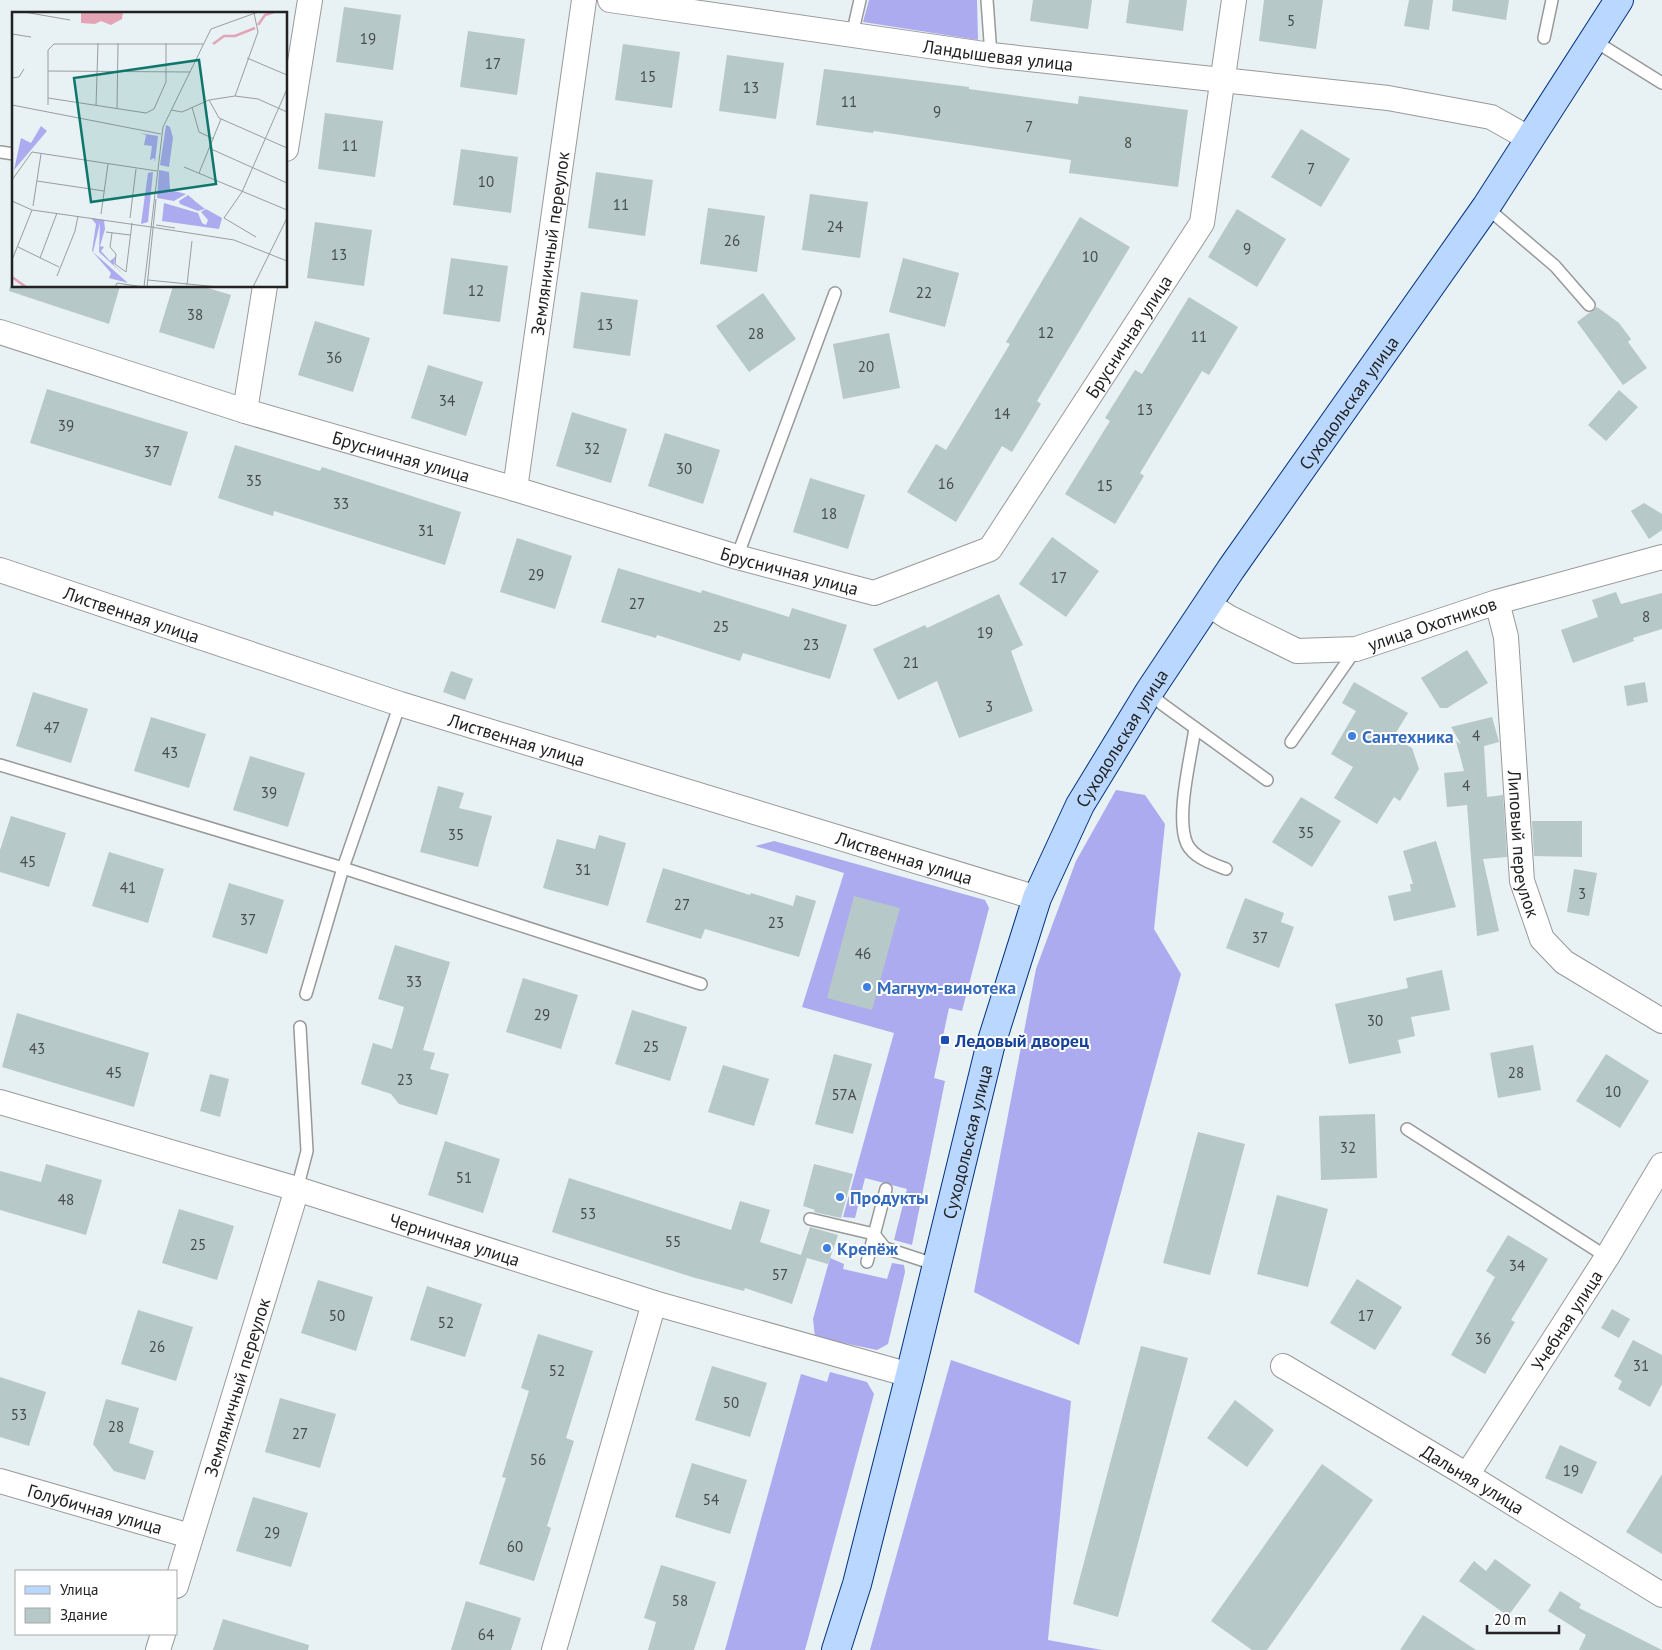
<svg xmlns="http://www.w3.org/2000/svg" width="1662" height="1650" viewBox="0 0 1662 1650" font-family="'PT Sans',sans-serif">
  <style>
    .grass { fill: #acabf0 }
    .building { fill: #b6c8c7 }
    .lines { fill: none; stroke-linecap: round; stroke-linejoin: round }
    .service-casing { stroke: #999; stroke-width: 14 }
    .minor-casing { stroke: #999; stroke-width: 26 }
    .secondary-casing { stroke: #003281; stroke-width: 30 }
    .service { stroke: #fff; stroke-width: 11 }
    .minor { stroke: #fff; stroke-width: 24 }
    .secondary { stroke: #bad8ff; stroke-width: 28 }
    .shop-dot { fill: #3f7fe0; stroke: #fff; stroke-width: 2 }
    .transit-dot { fill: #1a4fb4; stroke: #fff; stroke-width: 2 }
    .labels { text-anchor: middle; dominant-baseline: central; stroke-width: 4; stroke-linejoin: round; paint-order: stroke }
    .number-label { font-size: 15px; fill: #474c4b }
    .street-label { font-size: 18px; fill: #222; stroke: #fff }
    .shop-label { font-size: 18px; font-weight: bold; fill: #366cbe; stroke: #fff; text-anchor: start }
    .transit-label { font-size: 18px; font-weight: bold; fill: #164399; stroke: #fff; text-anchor: start }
    .inset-river { fill: none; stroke: #e3a5b6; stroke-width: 2.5 }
    .inset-road { fill: none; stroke: #999e9f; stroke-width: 1 }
    .view { fill: #0f766e; fill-opacity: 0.15; stroke: #0f766e; stroke-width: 2.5 }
    .inset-edge { fill: none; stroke: #222; stroke-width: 2.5 }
  </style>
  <rect width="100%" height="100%" fill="#e8f1f3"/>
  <!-- grass -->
  <g class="grass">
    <polygon points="869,0 977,0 978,40 863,22"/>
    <polygon points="1116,790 1145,795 1165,824 1154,929 1181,974 1079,1345 974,1292 1036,969 1076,861"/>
    <polygon points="774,841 985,900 989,908 962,1011 949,1008 934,1078 945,1081 912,1245 894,1240 907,1189 865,1178 855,1218 843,1217 894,1033 802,1007 844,873 755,846"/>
    <polygon points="830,1258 844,1264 843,1269 887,1279 892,1263 904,1265 905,1272 888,1344 877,1350 815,1337 813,1319"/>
    <polygon points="951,1360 1071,1401 1048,1640 1102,1650 870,1650"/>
    <polygon points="830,1372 867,1382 874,1394 805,1650 725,1650 801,1374 827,1382"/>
  </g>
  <!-- building -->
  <g class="building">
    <polygon points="1033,0 1092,0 1088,29 1030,21"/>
    <polygon points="1129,0 1187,0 1183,31 1126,23"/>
    <polygon points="1264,0 1323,0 1316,49 1259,41"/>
    <polygon points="1409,0 1433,0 1429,30 1404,26"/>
    <polygon points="1453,0 1509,0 1506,20 1452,11"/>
    <polygon points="344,7 401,15 393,70 336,62"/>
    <polygon points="468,31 525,39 517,95 460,87"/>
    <polygon points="623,44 680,52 672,108 615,100"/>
    <polygon points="727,55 784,63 776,119 719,111"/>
    <polygon points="824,69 969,87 969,89 1078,104 1079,96 1188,110 1178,187 1069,173 1071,160 874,131 873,133 816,125"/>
    <polygon points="325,113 383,121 375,177 318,169"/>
    <polygon points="1301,129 1350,159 1321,207 1271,177"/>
    <polygon points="461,149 518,157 511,213 453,205"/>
    <polygon points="596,172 653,180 645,236 588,228"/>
    <polygon points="810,194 868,202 860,258 802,250"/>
    <polygon points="708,208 765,216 757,272 700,264"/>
    <polygon points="1237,209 1286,239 1257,287 1208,257"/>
    <polygon points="1080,217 1130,247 1037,401 1041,404 1012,452 1002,446 956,522 907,492 936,444 946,450 1010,344 1006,342"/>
    <polygon points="315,222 372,230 364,286 307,278"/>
    <polygon points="451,258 508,266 500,322 443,314"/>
    <polygon points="903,258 959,273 945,327 889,312"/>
    <polygon points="10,286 120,286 109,324 9,291"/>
    <polygon points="173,286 201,286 231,295 214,349 159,332"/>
    <polygon points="581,292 638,300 630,356 573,348"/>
    <polygon points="763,293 796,339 749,372 716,326"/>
    <polygon points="1189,297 1238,327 1209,375 1202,371 1140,473 1144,476 1115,524 1065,494 1110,421 1105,418 1135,370 1142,374"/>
    <polygon points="1597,307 1619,323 1631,339 1628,342 1647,368 1623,385 1577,322"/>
    <polygon points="315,321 370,338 353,392 298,375"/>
    <polygon points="889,333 900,388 843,399 833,344"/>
    <polygon points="428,365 483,382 466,436 411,418"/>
    <polygon points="47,389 188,432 171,486 30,443"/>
    <polygon points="1619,390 1638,407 1606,441 1588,425"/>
    <polygon points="572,412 627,429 611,483 556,466"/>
    <polygon points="665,433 720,450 703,504 648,486"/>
    <polygon points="235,445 320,471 322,467 461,512 445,565 274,511 273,516 218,498"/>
    <polygon points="810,478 865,495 848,549 793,532"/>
    <polygon points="1644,503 1662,514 1662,530 1649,539 1631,511"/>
    <polygon points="1052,537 1099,571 1066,617 1019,584"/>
    <polygon points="517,538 572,556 555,609 500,592"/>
    <polygon points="618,568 701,593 702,590 789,617 792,608 847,625 830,679 743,653 740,661 657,635 656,638 601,622"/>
    <polygon points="1616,592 1621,604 1662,593 1662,629 1633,638 1634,641 1573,663 1561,630 1598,617 1592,600"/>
    <polygon points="999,594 1023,645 1011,651 1033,711 959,738 937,681 898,700 873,649 925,625 927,628"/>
    <polygon points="1467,650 1488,683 1447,708 1440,708 1421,678"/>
    <polygon points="451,671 473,679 465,700 443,692"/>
    <polygon points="1354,682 1408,713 1389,744 1400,741 1412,748 1419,769 1400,801 1394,797 1377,824 1334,798 1353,767 1331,754 1356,711 1342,703"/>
    <polygon points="1645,682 1648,702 1627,706 1624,686"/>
    <polygon points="33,692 88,709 71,763 16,746"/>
    <polygon points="151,717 206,734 189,788 134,771"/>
    <polygon points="1492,717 1499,742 1484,746 1487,797 1503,795 1507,857 1483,859 1499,931 1477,936 1467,805 1447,807 1444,773 1464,771 1456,741 1461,744 1451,727"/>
    <polygon points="250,756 305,773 288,827 233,810"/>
    <polygon points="438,786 464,793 459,808 492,816 478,867 420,852"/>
    <polygon points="1301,797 1341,821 1312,867 1272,842"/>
    <polygon points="11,816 66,833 49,887 0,872 0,850"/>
    <polygon points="1532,821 1582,821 1582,857 1534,856"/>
    <polygon points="599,835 626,843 608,906 543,888 557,839 595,849"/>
    <polygon points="1436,841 1456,907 1394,921 1388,896 1411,891 1410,884 1413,884 1403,851"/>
    <polygon points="109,852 164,869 148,923 92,906"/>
    <polygon points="663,868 750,895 751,893 793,906 796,895 816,901 799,957 705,929 701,939 646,922"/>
    <polygon points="1574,869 1597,873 1589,916 1567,912"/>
    <polygon points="229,883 284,900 267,954 212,937"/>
    <polygon points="854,896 900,908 872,1010 827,998"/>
    <polygon points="1245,898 1284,913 1281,922 1294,927 1279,968 1226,948"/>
    <polygon points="395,945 450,962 423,1050 435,1053 430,1069 449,1074 437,1115 399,1104 391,1094 361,1084 373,1043 392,1049 404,1007 378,999"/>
    <polygon points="1442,970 1450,1010 1411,1017 1415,1036 1398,1040 1401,1053 1349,1064 1335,1004 1408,988 1406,978"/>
    <polygon points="523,978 578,995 561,1049 506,1032"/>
    <polygon points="632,1010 687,1027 670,1081 615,1064"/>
    <polygon points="17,1013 149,1053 134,1107 2,1067"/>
    <polygon points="1533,1045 1541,1090 1498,1098 1490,1053"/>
    <polygon points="834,1054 872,1064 853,1134 815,1124"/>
    <polygon points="1606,1054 1649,1081 1620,1128 1576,1101"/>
    <polygon points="723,1065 769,1079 754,1126 708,1112"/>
    <polygon points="210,1074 229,1079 220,1117 200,1111"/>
    <polygon points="1375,1114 1377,1178 1321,1180 1319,1116"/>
    <polygon points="1198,1132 1245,1144 1210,1275 1163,1263"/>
    <polygon points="445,1141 500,1159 483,1213 428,1195"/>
    <polygon points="46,1164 102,1180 86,1235 0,1210 0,1171 41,1182"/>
    <polygon points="814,1164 853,1174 841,1218 814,1212 815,1210 803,1206"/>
    <polygon points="569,1178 731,1230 740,1201 770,1210 760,1242 801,1255 810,1227 838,1235 828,1264 807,1258 792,1304 745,1288 744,1291 692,1277 552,1232"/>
    <polygon points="1277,1195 1328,1209 1308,1287 1257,1274"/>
    <polygon points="179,1209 234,1226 217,1280 162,1263"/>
    <polygon points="1508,1235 1548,1259 1511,1320 1515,1322 1485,1374 1451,1355 1495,1277 1486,1271"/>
    <polygon points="1357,1279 1402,1307 1375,1350 1330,1323"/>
    <polygon points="318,1280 373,1297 356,1351 301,1333"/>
    <polygon points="427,1286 482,1304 465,1357 410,1340"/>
    <polygon points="1612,1309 1630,1319 1619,1338 1601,1328"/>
    <polygon points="138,1310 193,1327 176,1381 121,1364"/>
    <polygon points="538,1334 593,1351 566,1438 574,1441 547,1526 551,1528 534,1581 479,1564 506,1478 502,1477 529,1391 521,1388"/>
    <polygon points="1633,1340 1662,1355 1662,1384 1650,1407 1618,1389 1622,1381 1614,1376"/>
    <polygon points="1141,1346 1188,1358 1118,1617 1073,1604"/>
    <polygon points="712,1366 767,1383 750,1437 695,1420"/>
    <polygon points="0,1377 46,1392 29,1446 0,1437"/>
    <polygon points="280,1398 336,1414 320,1468 265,1452"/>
    <polygon points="106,1399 139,1408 129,1443 154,1451 145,1480 114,1471 93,1444"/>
    <polygon points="1235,1400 1274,1430 1247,1467 1207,1438"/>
    <polygon points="1560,1445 1597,1462 1582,1494 1545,1478"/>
    <polygon points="692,1463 747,1480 730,1534 675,1517"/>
    <polygon points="1322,1464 1373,1500 1267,1650 1252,1650 1211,1621"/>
    <polygon points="1662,1474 1662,1554 1626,1532"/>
    <polygon points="253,1497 308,1513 291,1567 236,1551"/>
    <polygon points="1495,1559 1531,1585 1508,1616 1459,1581 1474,1561 1486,1571"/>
    <polygon points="661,1565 716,1582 694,1650 648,1650 656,1622 644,1618"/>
    <polygon points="1560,1591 1581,1604 1579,1608 1662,1650 1579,1650 1586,1635 1548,1611"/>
    <polygon points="466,1601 521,1618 511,1650 451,1650"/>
    <polygon points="1423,1615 1476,1650 1400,1650"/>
    <polygon points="223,1619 309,1645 308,1650 213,1650"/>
  </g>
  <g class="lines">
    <defs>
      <g id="service">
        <polyline points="987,0 991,55"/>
        <polyline points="852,35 860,0"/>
        <polyline points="1544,38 1552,0"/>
        <polyline points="1593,40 1662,83"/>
        <polyline points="0,152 14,154"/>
        <polyline points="1486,207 1555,266 1589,305"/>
        <polyline points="737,557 835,293"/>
        <polyline points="1149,692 1162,704 1267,780"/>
        <path d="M1195,728C1191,757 1175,818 1187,844C1194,858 1213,864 1226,869"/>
        <polyline points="1291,742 1356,649"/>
        <polyline points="0,765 343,868 701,984"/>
        <polyline points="306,994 343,868 400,704"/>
        <polyline points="1407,1129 1607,1257"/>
        <polyline points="297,1189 307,1151 300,1027"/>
        <polyline points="810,1219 874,1234 885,1248 937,1265"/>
        <polyline points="867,1262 886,1189"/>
      </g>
      <g id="minor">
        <path id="s1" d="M610,0L991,55L1388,98L1491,117L1530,139"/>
        <polyline points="286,149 310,0"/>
        <path id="s2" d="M0,332L245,411L515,489L737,557L874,593L990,549L1202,223L1234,0"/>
        <polyline points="245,411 265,286"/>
        <path id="s3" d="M515,489L584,0"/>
        <path id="s4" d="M0,570L400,704L1037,898"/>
        <path id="s5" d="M1497,602L1506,637L1522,881L1542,939L1564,962L1662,1021"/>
        <path id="s6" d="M1208,604L1228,617L1297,651L1356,649L1497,602L1662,557"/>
        <path id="s7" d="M0,1102L297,1189L654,1303L910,1375"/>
        <path id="s8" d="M1283,1366L1467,1475L1662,1595"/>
        <path id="s9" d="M1467,1475L1607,1257L1662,1165"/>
        <path id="s10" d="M0,1481L190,1536"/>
        <path id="s11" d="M176,1586L297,1189"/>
        <polyline points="158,1650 163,1634"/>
        <polyline points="554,1650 654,1303"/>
      </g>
      <g id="secondary">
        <path id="s12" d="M836,1650L857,1584L910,1375L990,1047L1037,898L1080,805L1149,692L1231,569L1486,207L1619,0"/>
      </g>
    </defs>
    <!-- service casing -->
    <use href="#service" class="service-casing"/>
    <!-- minor casing -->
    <use href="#minor" class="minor-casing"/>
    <!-- secondary casing -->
    <use href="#secondary" class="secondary-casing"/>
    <!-- service -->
    <use href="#service" class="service"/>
    <!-- minor -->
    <use href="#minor" class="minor"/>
    <!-- secondary -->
    <use href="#secondary" class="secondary"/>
  </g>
  <!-- markers -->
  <g class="shop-dot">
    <circle cx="1352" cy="736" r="5"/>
    <circle cx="867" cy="987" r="5"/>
    <circle cx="840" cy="1197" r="5"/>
    <circle cx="827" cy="1248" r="5"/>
  </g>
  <rect class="transit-dot" x="940" y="1035" width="10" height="10" rx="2.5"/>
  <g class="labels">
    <!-- number labels -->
    <g class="number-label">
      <text x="1291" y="20">5</text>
      <text x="368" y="38">19</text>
      <text x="493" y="63">17</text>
      <text x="648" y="76">15</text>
      <text x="751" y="87">13</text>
      <text x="849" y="101">11</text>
      <text x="937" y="111">9</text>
      <text x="1029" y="126">7</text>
      <text x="1128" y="142">8</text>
      <text x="350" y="145">11</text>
      <text x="1311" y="168">7</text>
      <text x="486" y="181">10</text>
      <text x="621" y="204">11</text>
      <text x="835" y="226">24</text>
      <text x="732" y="240">26</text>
      <text x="1247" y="248">9</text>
      <text x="339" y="254">13</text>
      <text x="1090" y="256">10</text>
      <text x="476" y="290">12</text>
      <text x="924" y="292">22</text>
      <text x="195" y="314">38</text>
      <text x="605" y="324">13</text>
      <text x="1046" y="332">12</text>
      <text x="756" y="333">28</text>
      <text x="1199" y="336">11</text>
      <text x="334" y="357">36</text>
      <text x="866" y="366">20</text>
      <text x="447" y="400">34</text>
      <text x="1145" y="409">13</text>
      <text x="1002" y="413">14</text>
      <text x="66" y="425">39</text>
      <text x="592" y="448">32</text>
      <text x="152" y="451">37</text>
      <text x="684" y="468">30</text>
      <text x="254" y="480">35</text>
      <text x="946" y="483">16</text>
      <text x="1105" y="485">15</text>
      <text x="341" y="503">33</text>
      <text x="829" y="513">18</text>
      <text x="426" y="530">31</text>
      <text x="536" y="574">29</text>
      <text x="1059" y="577">17</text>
      <text x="637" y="603">27</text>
      <text x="1646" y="616">8</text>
      <text x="721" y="626">25</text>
      <text x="985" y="632">19</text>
      <text x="811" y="644">23</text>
      <text x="911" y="662">21</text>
      <text x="989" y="706">3</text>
      <text x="52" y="727">47</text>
      <text x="1476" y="735">4</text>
      <text x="170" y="752">43</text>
      <text x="1466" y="785">4</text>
      <text x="269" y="792">39</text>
      <text x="1306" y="832">35</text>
      <text x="456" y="834">35</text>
      <text x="28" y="861">45</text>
      <text x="583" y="869">31</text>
      <text x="128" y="887">41</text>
      <text x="1582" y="893">3</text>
      <text x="682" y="904">27</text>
      <text x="248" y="919">37</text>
      <text x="776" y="922">23</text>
      <text x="1260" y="937">37</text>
      <text x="863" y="953">46</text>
      <text x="414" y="981">33</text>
      <text x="542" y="1014">29</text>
      <text x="1375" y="1020">30</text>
      <text x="651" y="1046">25</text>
      <text x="37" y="1048">43</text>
      <text x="114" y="1072">45</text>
      <text x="1516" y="1072">28</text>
      <text x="405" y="1079">23</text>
      <text x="1613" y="1091">10</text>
      <text x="844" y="1094">57А</text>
      <text x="1348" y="1147">32</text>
      <text x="464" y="1177">51</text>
      <text x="66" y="1199">48</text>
      <text x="588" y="1213">53</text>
      <text x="673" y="1241">55</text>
      <text x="198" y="1244">25</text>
      <text x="1517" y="1265">34</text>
      <text x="780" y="1274">57</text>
      <text x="337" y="1315">50</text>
      <text x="1366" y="1315">17</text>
      <text x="446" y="1322">52</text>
      <text x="1483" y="1338">36</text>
      <text x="157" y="1346">26</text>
      <text x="1641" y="1365">31</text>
      <text x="557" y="1370">52</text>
      <text x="731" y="1402">50</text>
      <text x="19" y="1414">53</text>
      <text x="116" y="1426">28</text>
      <text x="300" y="1433">27</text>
      <text x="538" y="1459">56</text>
      <text x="1571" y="1470">19</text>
      <text x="711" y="1499">54</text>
      <text x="272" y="1532">29</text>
      <text x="515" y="1546">60</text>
      <text x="680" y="1600">58</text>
      <text x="486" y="1634">64</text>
    </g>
    <!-- street labels -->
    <g class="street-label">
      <text stroke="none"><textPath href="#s1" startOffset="392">Ландышевая улица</textPath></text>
      <text stroke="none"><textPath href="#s3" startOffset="248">Земляничный переулок</textPath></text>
      <text stroke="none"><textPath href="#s2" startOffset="1290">Брусничная улица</textPath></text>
      <text stroke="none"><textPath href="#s12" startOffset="1365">Суходольская улица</textPath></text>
      <text stroke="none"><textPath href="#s2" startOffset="420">Брусничная улица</textPath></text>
      <text stroke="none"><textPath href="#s2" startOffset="825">Брусничная улица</textPath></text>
      <text stroke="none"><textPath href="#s4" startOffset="139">Лиственная улица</textPath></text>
      <text stroke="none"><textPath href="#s6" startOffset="240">улица Охотников</textPath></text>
      <text stroke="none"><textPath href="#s12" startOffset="960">Суходольская улица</textPath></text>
      <text stroke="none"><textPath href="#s4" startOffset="544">Лиственная улица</textPath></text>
      <text stroke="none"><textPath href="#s5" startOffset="244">Липовый переулок</textPath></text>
      <text stroke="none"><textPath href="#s4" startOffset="949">Лиственная улица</textPath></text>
      <text stroke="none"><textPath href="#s12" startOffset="525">Суходольская улица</textPath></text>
      <text stroke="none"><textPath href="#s7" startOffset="475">Черничная улица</textPath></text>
      <text stroke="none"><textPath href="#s9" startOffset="184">Учебная улица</textPath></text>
      <text stroke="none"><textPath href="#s11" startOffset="208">Земляничный переулок</textPath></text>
      <text stroke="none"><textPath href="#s8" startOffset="221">Дальняя улица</textPath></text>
      <text stroke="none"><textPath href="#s10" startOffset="99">Голубичная улица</textPath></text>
    </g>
    <!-- shop labels -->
    <g class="shop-label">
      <text x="1362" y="736">Сантехника</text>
      <text x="877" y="987">Магнум-винотека</text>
      <text x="850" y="1197">Продукты</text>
      <text x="837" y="1248">Крепёж</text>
    </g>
    <!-- transit labels -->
    <g class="transit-label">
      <text x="955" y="1040">Ледовый дворец</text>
    </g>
  </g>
  <!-- overview -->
  <g transform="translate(12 12)">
    <rect width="275" height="275" fill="#e8f1f3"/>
    <path d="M154,113L158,115L161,126L157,155L148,153ZM29,114L35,119L2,158L9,126L19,131ZM127,121L146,124L143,150L142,146L138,148L140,134L132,133L134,123ZM147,158L157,160L158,178L174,182L162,189L145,186ZM141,160L136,210L129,212L136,161ZM176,183L184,190L193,197L186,199L168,192L167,189ZM152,191L186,201L190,211L194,213L196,208L189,200L194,197L210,206L207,217L150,209ZM79,206L92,208L93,217L88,234L92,235L89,239L98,249L103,245L102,253L113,264L87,240L88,211L81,240L116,271L97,266L99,261L80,239L84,212Z" fill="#acabf0"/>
    <path d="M69,0H111L110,7L99,13L89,9L83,12L69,11Z" fill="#e3a5b6"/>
    <path class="inset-river" d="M246,13L253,3L262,0M201,32L212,24H223L243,16M0,265L14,275"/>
    <path class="inset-road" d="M12,0L58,8M0,22L19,25M235,46L275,63M36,59L178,60M0,66L7,65L12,57M223,84L246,20L242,1M36,86L134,101L142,97L154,70V31M197,88L207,106L275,136M0,93L149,122M36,93V38L42,32H191M84,94L86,31M180,95L187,120L202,127M105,97L106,31M159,98L170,100L197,88L223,84L246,87L275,100M199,137L275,171M172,155L275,198M187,161L209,107M0,168L20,140L145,159M25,169L92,179M0,189L20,198L139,215M21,194L29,142M89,202L96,152M118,206L124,157M144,213L163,216M139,215L222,228L275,249M94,220L118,223M100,221L98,235L104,242L103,252L114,260L120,211M244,225L212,206L230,180L275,77M6,235L47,255M28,246L45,201M0,248L20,198M45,264L63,219L66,204M136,268L206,275M175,273L180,229M103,275L105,271L132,275M132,275L151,115L199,17L246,0M135,275L144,187M241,275L275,206"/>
    <path class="view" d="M187,48L204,172L79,190L62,66Z"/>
    <rect width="275" height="275" class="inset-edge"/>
  </g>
  <!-- legend -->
  <rect x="15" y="1570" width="162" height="65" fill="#ffffff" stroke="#a7a7a7"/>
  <rect x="25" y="1586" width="25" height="8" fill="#bad8ff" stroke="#a7a7a7"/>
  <text x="60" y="1595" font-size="15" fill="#222222">Улица</text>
  <rect x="25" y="1608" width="25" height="15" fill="#b6c8c7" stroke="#a7a7a7"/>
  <text x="60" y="1620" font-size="15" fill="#222222">Здание</text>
  <!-- scale -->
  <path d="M1487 1625v8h72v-8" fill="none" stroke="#222222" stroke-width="2.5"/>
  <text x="1494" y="1625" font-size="15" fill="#222222" stroke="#ffffff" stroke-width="4" paint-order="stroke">20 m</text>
</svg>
